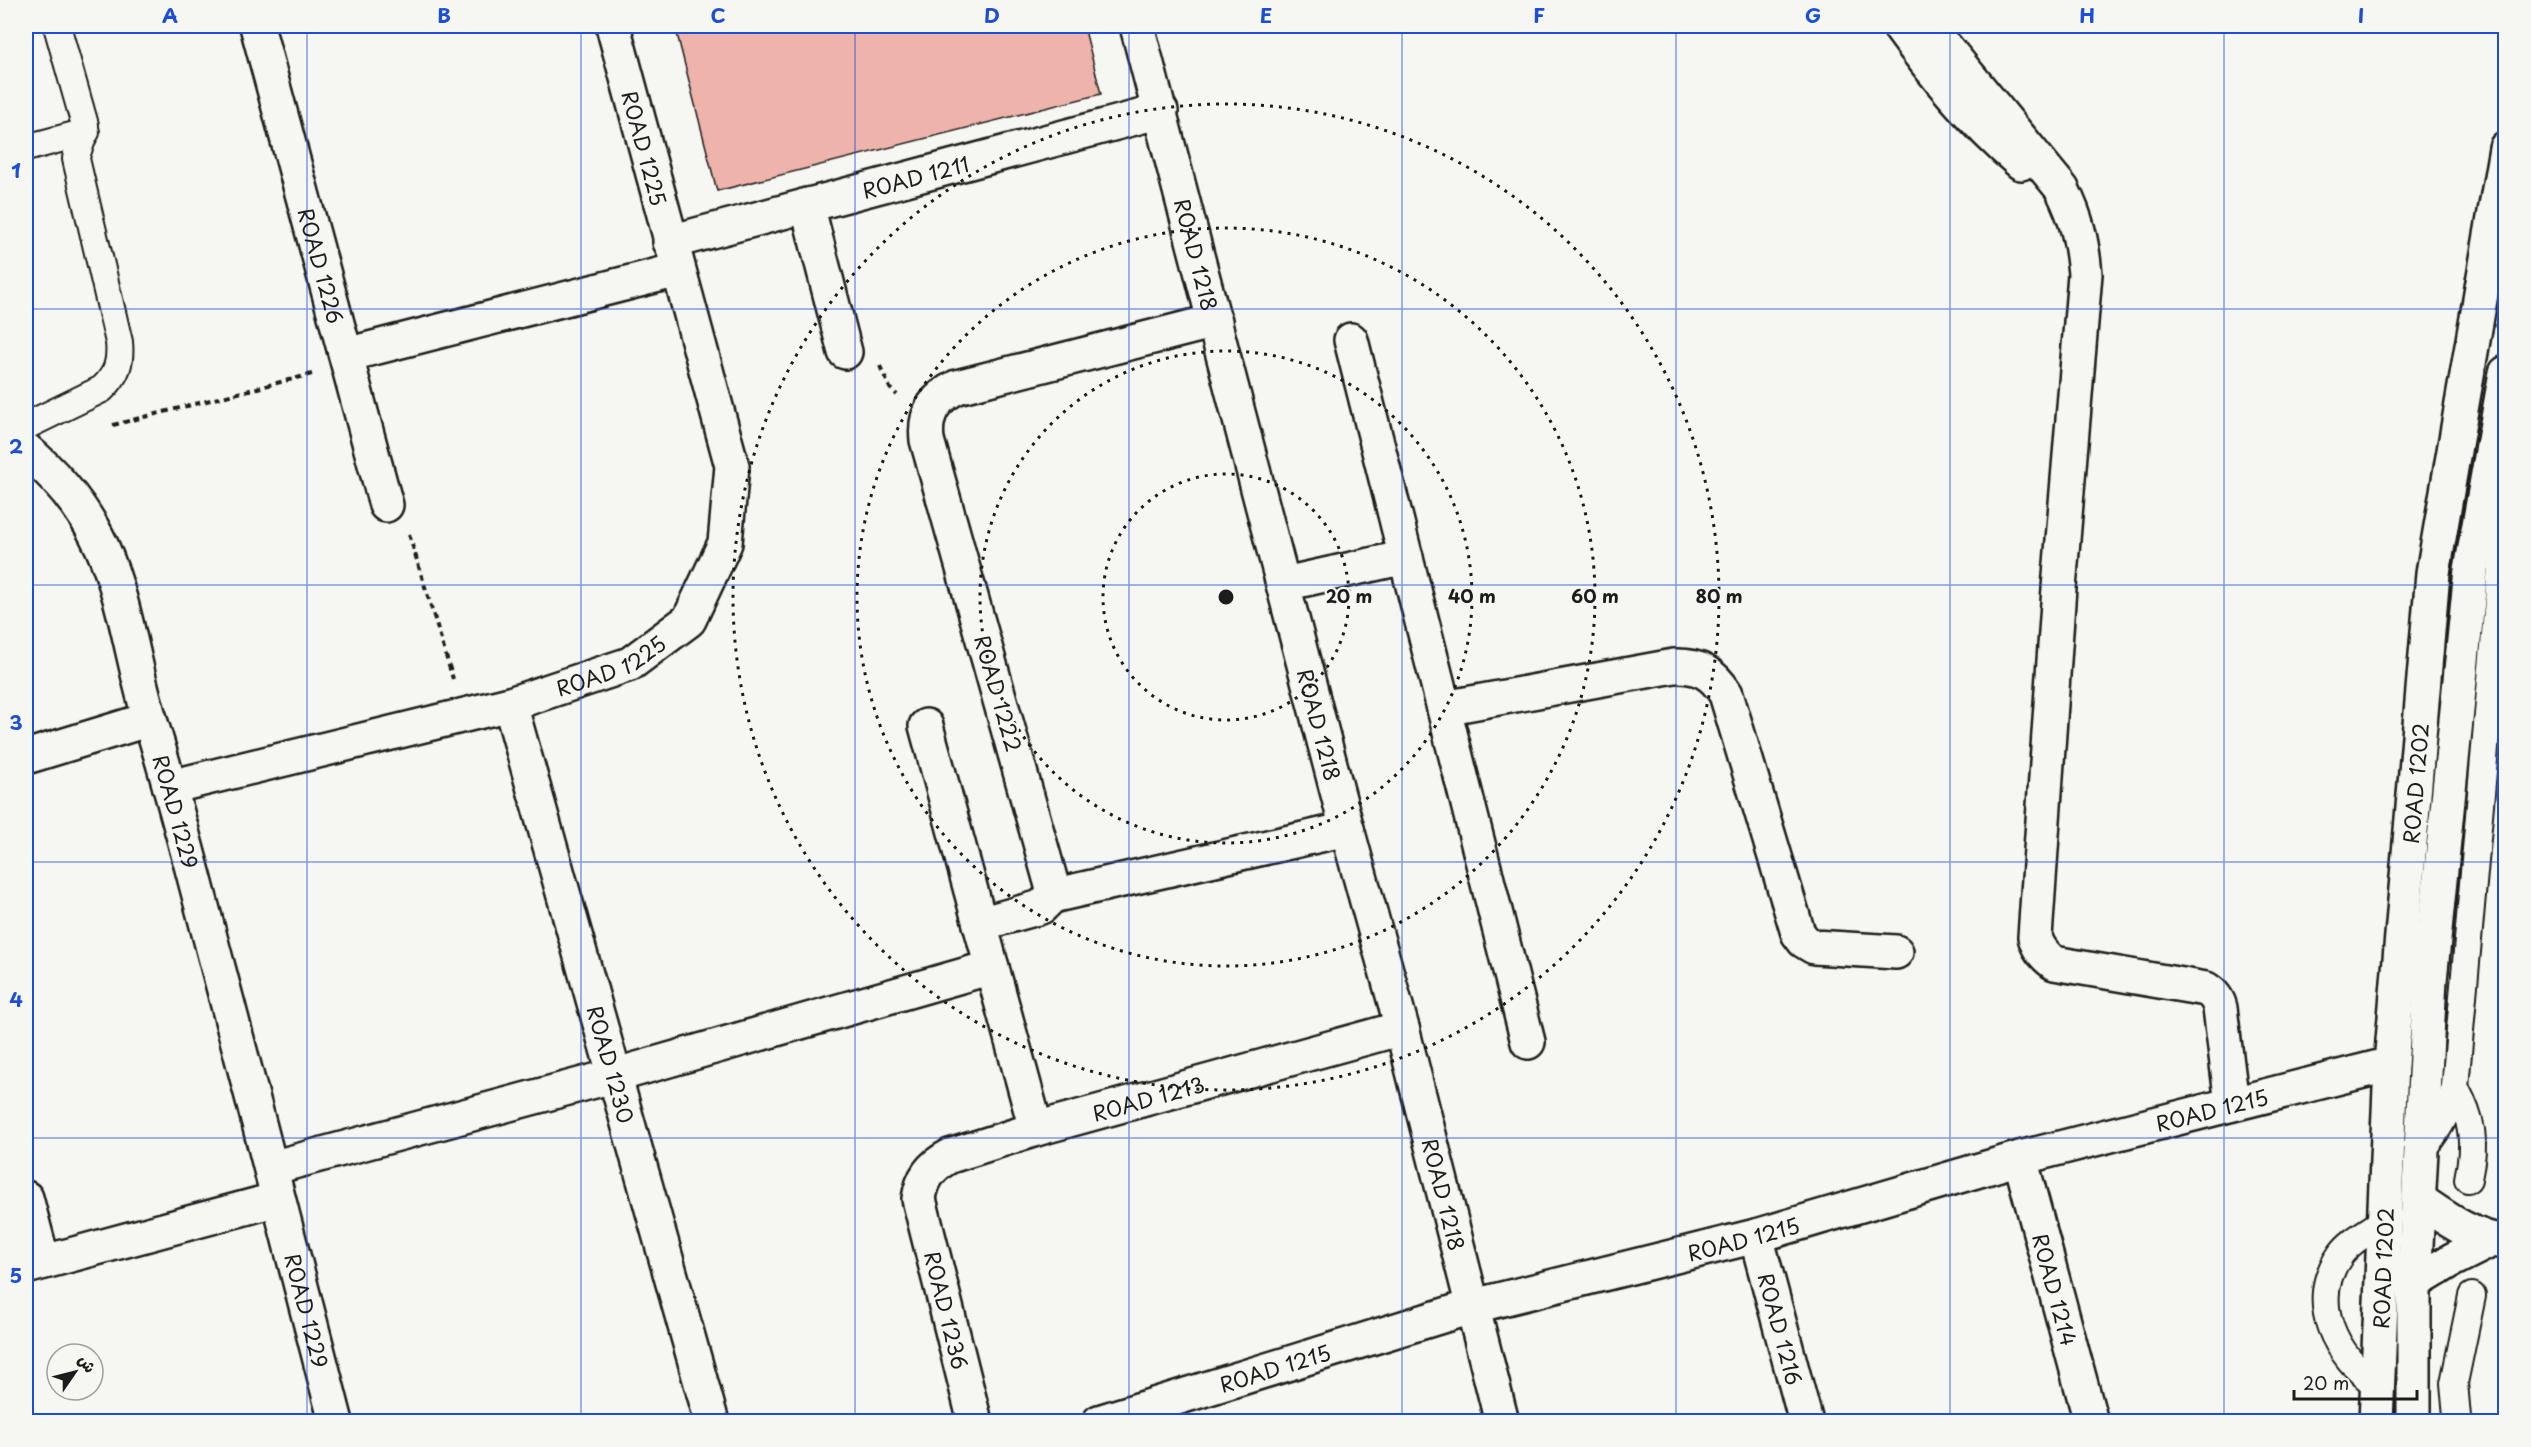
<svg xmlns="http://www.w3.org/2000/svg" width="2531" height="1447" viewBox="0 0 2531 1447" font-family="'Playpen Sans','Playpen Sans Arabic',sans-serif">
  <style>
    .building { fill: #eeb3aa; stroke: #1c1c1c; stroke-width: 1.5 }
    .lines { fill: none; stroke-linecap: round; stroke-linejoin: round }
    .lane-casing { stroke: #1c1c1c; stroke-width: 30 }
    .street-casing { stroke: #1c1c1c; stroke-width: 38 }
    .secondary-casing { stroke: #1c1c1c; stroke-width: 38 }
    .path { stroke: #1c1c1c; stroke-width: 4; stroke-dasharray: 6 4.5; stroke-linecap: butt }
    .lane { stroke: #f6f6f2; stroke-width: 26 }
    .street { stroke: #f6f6f2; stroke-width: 33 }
    .secondary { stroke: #f6f6f2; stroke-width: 33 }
    .grid { fill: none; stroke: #1d4ed8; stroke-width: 1.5; stroke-opacity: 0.55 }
    .ring { fill: none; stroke: #1c1c1c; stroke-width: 3; stroke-dasharray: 3 6 }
    .labels { text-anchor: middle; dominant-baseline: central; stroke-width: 4.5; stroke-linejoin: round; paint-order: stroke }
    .street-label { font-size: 21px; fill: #1c1c1c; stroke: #f6f6f2 }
    .centre { fill: #1c1c1c; stroke: #f6f6f2; stroke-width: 3 }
    .ring-label { font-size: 18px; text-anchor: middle; font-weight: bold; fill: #1c1c1c; stroke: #f6f6f2; stroke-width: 4.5; stroke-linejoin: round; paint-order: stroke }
    .neatline { fill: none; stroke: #1d4ed8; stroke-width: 2 }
    .grid-label { font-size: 20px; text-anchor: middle; font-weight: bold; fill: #1d4ed8 }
  </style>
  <rect width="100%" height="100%" fill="#f6f6f2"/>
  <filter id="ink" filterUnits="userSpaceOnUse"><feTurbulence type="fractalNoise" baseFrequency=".0167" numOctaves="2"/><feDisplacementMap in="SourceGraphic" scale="12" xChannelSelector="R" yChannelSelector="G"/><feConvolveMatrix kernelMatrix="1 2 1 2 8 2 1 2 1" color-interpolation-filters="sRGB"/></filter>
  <g filter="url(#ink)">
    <!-- building -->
    <polygon class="building" points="675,26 1084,26 1101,94 717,191"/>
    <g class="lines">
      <defs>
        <g id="lane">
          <polyline points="26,148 86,132"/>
          <path d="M26,426L102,389C117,375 121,362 119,342L76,159C77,147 86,137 85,125L57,26"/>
          <path d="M2455,1087C2473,1121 2476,1142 2468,1179"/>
          <path d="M2419,1152C2438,1133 2448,1113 2455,1087L2502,556L2499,531L2493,515"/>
          <path d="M2378,1386C2336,1356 2306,1302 2341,1254C2352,1239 2372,1230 2386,1219"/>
          <polyline points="2457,1417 2454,1383 2472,1296"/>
        </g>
        <g id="street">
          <path id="s1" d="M257,26L386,505"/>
          <path id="s2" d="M1137,26L1347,829L1402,1028L1502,1422"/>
          <path d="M1899,26C1936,77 1973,122 2021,163"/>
          <path d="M1928,26L2062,189C2077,219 2082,241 2085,274L2059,588L2035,937C2038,949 2045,956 2054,963L2206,989C2214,994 2218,999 2220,1008L2232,1104"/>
          <polyline points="807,205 845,352"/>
          <path id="s3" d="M670,242L1161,111"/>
          <polyline points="1351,340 1528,1042"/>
          <polyline points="346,355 678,270"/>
          <path id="s4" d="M26,450C57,476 85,510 102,547C127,604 133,667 152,726C177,807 197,889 219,971C259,1121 297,1271 336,1422"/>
          <polyline points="2499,531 2506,527"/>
          <polyline points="1284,584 1406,557"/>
          <path id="s5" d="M510,704L712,1422"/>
          <path d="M1444,708L1674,666C1699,665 1713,673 1726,694L1798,933L1804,941L1814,947L1896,952"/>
          <polyline points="926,726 1036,1129"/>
          <polyline points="26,757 150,719"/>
          <path id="s6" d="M170,787L510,704L630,664L689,620L725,543L732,466L613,26"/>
          <polyline points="1052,896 1347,829"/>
          <path d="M980,924L1041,907L1052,896L1053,889L927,440C924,414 934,398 957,387L1215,321"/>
          <path id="s7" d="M2020,1158L2091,1422"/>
          <polyline points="271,1168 613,1076 992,967"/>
          <polyline points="26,1198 43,1262"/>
          <path d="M2419,1200C2445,1218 2474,1239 2506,1242"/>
          <path id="s8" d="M1756,1236L1806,1422"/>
          <polyline points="26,1267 278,1199"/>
          <polyline points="2414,1283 2452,1260 2492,1240"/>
          <path id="s9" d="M975,1422L919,1199C922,1178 931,1166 950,1156L1036,1129L1402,1028"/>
          <path id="s10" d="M1099,1422L1474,1306L1756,1236L2020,1158L2391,1064"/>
        </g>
        <g id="secondary">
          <path id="s11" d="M2376,1422L2391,1064L2433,573L2506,148"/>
          <polyline points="2414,1422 2414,1283 2430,980 2471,570 2506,373"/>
        </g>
      </defs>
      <!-- lane casing -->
      <use href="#lane" class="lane-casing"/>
      <!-- street casing -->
      <use href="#street" class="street-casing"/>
      <!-- secondary casing -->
      <use href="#secondary" class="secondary-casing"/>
      <!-- path -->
      <g class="path">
        <polyline points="880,366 890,388 897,395"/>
        <polyline points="113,425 312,374"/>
        <polyline points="409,534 453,679"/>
      </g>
      <!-- lane -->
      <use href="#lane" class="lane"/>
      <!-- street -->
      <use href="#street" class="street"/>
      <!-- secondary -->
      <use href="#secondary" class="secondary"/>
    </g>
  </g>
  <!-- grid -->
  <path class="grid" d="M307,26V1422M581,26V1422M855,26V1422M1129,26V1422M1402,26V1422M1676,26V1422M1950,26V1422M2224,26V1422M26,309H2506M26,585H2506M26,862H2506M26,1138H2506"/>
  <!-- distance rings -->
  <g class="ring">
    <circle cx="1226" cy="597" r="123"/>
    <circle cx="1226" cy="597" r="246"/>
    <circle cx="1226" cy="597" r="369"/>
    <circle cx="1226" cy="597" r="493"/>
  </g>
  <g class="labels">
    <!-- street labels -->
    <g class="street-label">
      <text transform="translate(645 148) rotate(75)">ROAD 1225</text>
      <text stroke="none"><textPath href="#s3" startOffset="254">ROAD 1211</textPath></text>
      <text stroke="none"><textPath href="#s2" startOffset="236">ROAD 1218</textPath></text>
      <text stroke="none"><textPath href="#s1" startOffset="248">ROAD 1226</textPath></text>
      <text stroke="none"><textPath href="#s6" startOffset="458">ROAD 1225</textPath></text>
      <text transform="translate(999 693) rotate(74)">ROAD 1222</text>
      <text stroke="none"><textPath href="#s2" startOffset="722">ROAD 1218</textPath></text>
      <text stroke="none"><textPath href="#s11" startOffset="640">ROAD 1202</textPath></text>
      <text stroke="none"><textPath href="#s4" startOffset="399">ROAD 1229</textPath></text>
      <text stroke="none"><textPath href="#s5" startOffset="374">ROAD 1230</textPath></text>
      <text stroke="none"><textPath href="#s9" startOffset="492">ROAD 1213</textPath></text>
      <text stroke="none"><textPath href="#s10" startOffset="1156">ROAD 1215</textPath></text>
      <text stroke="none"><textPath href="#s2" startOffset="1208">ROAD 1218</textPath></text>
      <text stroke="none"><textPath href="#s10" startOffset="670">ROAD 1215</textPath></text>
      <text stroke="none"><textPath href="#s11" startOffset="154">ROAD 1202</textPath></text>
      <text stroke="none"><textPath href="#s7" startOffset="136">ROAD 1214</textPath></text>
      <text stroke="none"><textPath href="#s4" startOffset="915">ROAD 1229</textPath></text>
      <text transform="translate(947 1310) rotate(76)">ROAD 1236</text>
      <text stroke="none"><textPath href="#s8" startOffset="96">ROAD 1216</textPath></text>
      <text stroke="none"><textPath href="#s10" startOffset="184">ROAD 1215</textPath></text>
    </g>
  </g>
  <circle cx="1226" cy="597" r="9" class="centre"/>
  <g class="ring-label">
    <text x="1349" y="603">20 m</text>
    <text x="1472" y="603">40 m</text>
    <text x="1595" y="603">60 m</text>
    <text x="1719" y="603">80 m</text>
  </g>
  <!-- margin -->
  <rect width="2531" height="1447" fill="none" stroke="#f6f6f2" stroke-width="66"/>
  <!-- north arrow -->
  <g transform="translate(75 1372) rotate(55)"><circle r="28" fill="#f6f6f2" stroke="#9f9f9c" stroke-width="1.5"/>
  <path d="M0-4.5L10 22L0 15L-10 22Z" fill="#1c1c1c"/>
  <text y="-9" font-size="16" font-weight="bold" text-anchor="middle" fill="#1c1c1c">ش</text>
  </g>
  <!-- scale -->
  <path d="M2294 1390v9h123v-9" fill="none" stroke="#1c1c1c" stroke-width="3"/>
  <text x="2303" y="1390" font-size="18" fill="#1c1c1c" stroke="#f6f6f2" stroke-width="4.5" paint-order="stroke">20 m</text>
  <rect x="33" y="33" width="2465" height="1381" class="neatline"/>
  <g class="grid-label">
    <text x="170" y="23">A</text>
    <text x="444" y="23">B</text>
    <text x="718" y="23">C</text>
    <text x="992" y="23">D</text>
    <text x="1266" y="23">E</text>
    <text x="1539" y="23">F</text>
    <text x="1813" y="23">G</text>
    <text x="2087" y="23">H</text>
    <text x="2361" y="23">I</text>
    <text x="16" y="178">1</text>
    <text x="16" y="454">2</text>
    <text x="16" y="730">3</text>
    <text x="16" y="1007">4</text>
    <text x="16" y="1283">5</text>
  </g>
</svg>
